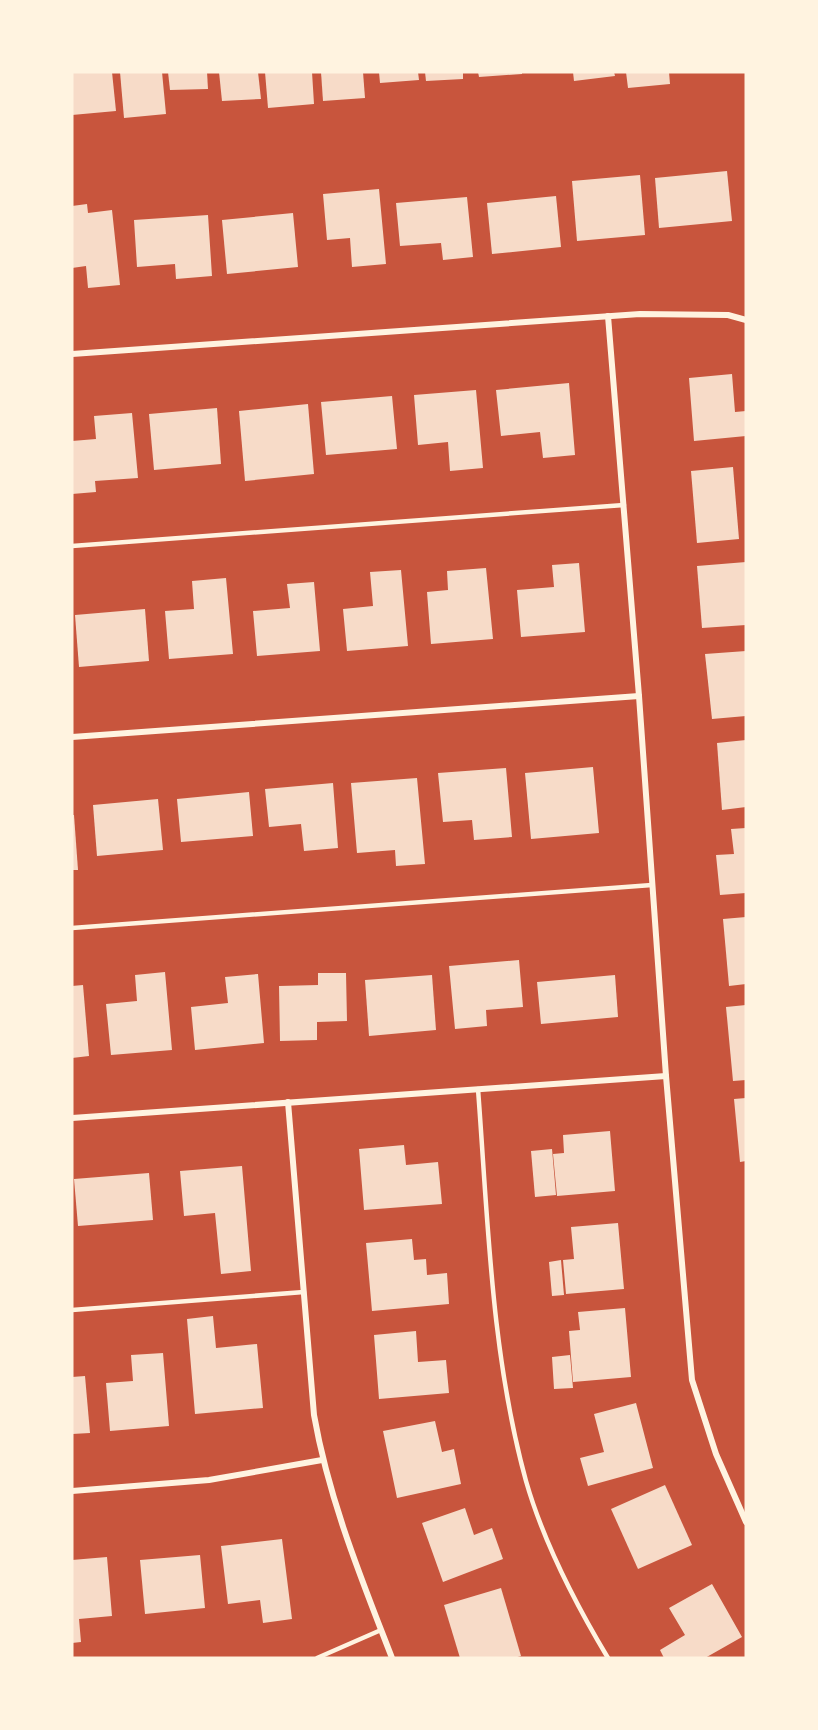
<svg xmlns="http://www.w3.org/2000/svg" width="818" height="1730" viewBox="0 0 818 1730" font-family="Commissioner,sans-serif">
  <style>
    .building { fill: #f7dbc8 }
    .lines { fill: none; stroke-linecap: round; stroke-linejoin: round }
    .service { stroke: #fff3e0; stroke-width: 4.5 }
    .minor { stroke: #fff3e0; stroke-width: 6 }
  </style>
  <rect width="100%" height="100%" fill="#c8553d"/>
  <!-- building -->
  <g class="building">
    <polygon points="72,72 112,72 116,111 72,115"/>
    <polygon points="120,72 162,72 166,114 124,118"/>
    <polygon points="168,72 207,72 208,89 170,90"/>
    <polygon points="219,72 258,72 261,99 222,101"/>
    <polygon points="265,72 312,72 314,104 268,108"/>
    <polygon points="321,72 363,72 365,98 323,101"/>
    <polygon points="379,72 418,72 419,80 380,83"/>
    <polygon points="425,72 463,72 463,79 426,81"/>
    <polygon points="478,72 522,72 522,74 479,77"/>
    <polygon points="573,72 614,72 615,76 574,81"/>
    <polygon points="626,72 669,72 670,84 628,88"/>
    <polygon points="727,171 732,221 659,228 655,178"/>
    <polygon points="640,175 645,235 577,241 572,181"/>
    <polygon points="379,189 386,264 352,267 350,238 327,240 323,194"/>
    <polygon points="556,196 561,247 492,254 487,203"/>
    <polygon points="467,197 473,257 443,260 441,243 400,246 396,203"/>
    <polygon points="87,204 88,213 112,210 120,285 88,288 86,266 72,268 72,206"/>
    <polygon points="293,213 298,267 227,274 222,220"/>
    <polygon points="208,215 212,276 176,279 175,264 137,267 134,220"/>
    <polygon points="732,374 735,412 746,411 746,436 694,441 689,378"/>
    <polygon points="569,383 575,455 543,458 540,432 501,436 496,390"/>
    <polygon points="476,390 483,468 450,471 448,442 418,445 414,395"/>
    <polygon points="392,396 397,449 326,455 321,402"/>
    <polygon points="308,404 314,474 245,481 239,411"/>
    <polygon points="217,408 221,464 154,470 149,414"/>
    <polygon points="132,413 138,478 95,481 96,492 72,494 72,441 96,439 94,416"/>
    <polygon points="733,467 739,539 697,543 691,471"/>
    <polygon points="746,562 746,625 702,628 697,566"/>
    <polygon points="579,563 585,632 521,637 517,590 554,587 552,565"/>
    <polygon points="486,568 493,639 431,644 427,592 448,590 447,571"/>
    <polygon points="401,570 408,646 347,651 343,609 373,606 370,572"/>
    <polygon points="226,578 233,654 169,659 165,611 194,609 192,581"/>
    <polygon points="314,582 320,651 257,656 253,611 290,608 287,584"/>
    <polygon points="145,609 149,661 79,667 75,615"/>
    <polygon points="746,651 746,716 712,719 705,654"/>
    <polygon points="746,740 746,807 722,810 717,743"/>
    <polygon points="593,767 599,833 531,839 525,773"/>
    <polygon points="506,768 512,837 474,840 472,820 443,822 438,773"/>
    <polygon points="417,778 425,864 396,866 395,850 357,853 351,783"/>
    <polygon points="333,783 338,848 304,851 301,824 269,827 265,789"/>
    <polygon points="249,792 253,836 181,842 177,799"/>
    <polygon points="158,799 163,850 97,856 93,805"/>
    <polygon points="72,815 74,815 78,870 72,870"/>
    <polygon points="746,828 746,893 720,895 716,855 734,854 731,829"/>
    <polygon points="746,917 746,984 729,986 723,919"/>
    <polygon points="519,960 523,1007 486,1010 487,1026 455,1029 449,966"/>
    <polygon points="165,972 172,1050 111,1055 106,1004 137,1001 135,975"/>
    <polygon points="318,973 346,973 347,1021 317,1022 317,1040 280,1041 279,986 318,985"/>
    <polygon points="258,974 264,1043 195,1050 191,1007 228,1003 225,977"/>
    <polygon points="432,975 436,1030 369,1036 365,980"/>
    <polygon points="615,975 618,1017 541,1024 537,982"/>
    <polygon points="83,985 89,1056 72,1058 72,986"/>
    <polygon points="746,1005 746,1080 733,1081 726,1007"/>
    <polygon points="746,1098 746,1161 740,1162 734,1099"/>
    <polygon points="610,1131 615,1191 557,1196 553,1154 564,1153 563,1135"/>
    <polygon points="404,1145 406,1165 438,1162 442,1204 364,1210 359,1149"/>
    <polygon points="552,1149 556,1195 535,1197 531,1151"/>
    <polygon points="242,1166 251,1271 221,1274 215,1213 184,1216 180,1171"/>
    <polygon points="149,1173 153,1220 78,1226 74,1179"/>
    <polygon points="618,1223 624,1289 566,1294 563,1260 574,1259 571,1227"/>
    <polygon points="412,1239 414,1260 426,1259 427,1275 447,1273 449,1304 372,1311 366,1243"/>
    <polygon points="561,1260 564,1295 552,1296 549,1262"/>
    <polygon points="625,1308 631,1377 573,1382 569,1331 580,1330 578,1312"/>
    <polygon points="213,1316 216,1348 257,1344 263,1408 195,1414 187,1319"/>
    <polygon points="416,1331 418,1362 446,1360 449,1393 379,1399 374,1335"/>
    <polygon points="163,1353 169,1426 110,1431 106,1383 133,1381 131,1355"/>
    <polygon points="570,1355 573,1388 554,1389 552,1357"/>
    <polygon points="85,1376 90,1433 72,1434 72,1377"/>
    <polygon points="636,1403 653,1468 588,1486 580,1458 604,1452 594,1414"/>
    <polygon points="435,1421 442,1452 454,1449 461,1484 397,1498 383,1431"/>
    <polygon points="665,1485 692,1545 638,1569 611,1509"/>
    <polygon points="465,1508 474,1535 492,1528 503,1559 443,1582 422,1523"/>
    <polygon points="282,1539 292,1619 263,1623 260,1600 228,1604 221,1546"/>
    <polygon points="200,1555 205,1608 145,1614 140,1560"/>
    <polygon points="107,1557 112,1616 79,1619 81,1642 72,1643 72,1560"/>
    <polygon points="712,1584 742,1637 705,1658 664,1658 660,1650 685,1635 669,1608"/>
    <polygon points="501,1588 521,1656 514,1658 460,1658 444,1605"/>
  </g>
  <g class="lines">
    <!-- service -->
    <g class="service">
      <polyline points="72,546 624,505"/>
      <polyline points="72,928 652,885"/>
      <path d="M478,1089C488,1220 491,1354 526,1481C544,1544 575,1603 608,1658"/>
      <polyline points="72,1310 304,1292"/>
      <polyline points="317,1658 381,1630"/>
    </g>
    <!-- minor -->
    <g class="minor">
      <polyline points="608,316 639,696 666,1076 692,1380 716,1454 746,1522"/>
      <polyline points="72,354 640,314 728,315 746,320"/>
      <polyline points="72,737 639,696"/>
      <path d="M288,1102L314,1415C329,1500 361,1578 392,1658"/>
      <polyline points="72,1118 666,1076"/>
      <polyline points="72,1491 209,1480 322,1460"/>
    </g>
  </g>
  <!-- border -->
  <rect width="818" height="1730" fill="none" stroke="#fff3e0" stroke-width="147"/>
</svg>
